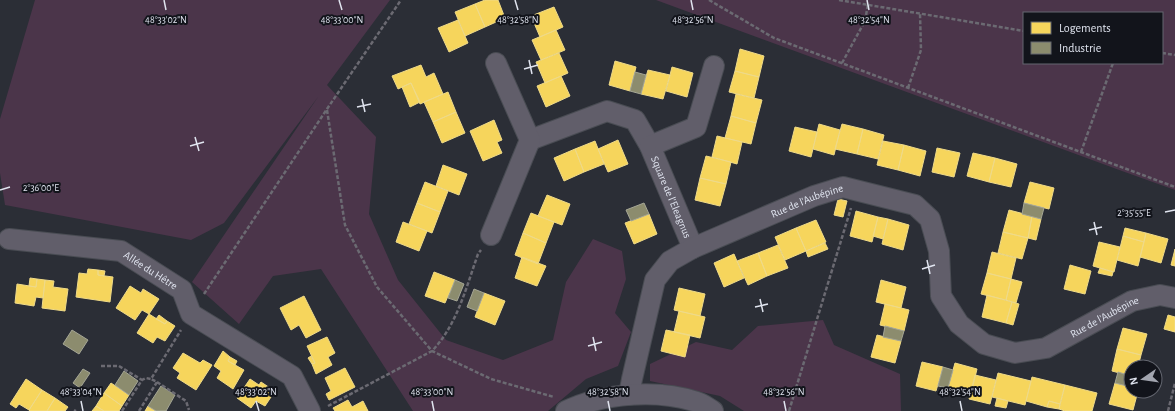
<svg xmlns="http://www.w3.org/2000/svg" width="1175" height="411" viewBox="0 0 1175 411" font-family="'Alegreya Sans',sans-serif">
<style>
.green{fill:#4b354a;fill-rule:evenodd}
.homes{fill:#f6d55c;stroke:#efda88}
.industry{fill:#8c8c6e;stroke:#a5a695}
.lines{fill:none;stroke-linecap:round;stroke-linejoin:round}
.street-casing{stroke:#494c53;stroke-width:22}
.path{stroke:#6b6a72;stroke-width:2.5;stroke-dasharray:4 2;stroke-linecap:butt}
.street{stroke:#615e6a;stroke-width:20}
.ticks{fill:none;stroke:#e0e4ef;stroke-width:1.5}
.labels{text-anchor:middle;stroke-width:4;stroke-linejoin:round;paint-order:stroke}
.street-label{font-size:11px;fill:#e0e4ef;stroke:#12141b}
.ticks-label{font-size:10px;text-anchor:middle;fill:#e0e4ef;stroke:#12141b;stroke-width:4;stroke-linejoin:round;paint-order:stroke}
</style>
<rect width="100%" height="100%" fill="#2b2e36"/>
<path class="green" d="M35,0H390L327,85L376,137L369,214L398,280L446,340L503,360L553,340L566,282L593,239L622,251L626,279L615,313L631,332L618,366L586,379L548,411H413L321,269L273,276L239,324L192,282L318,97L224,223L191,240L5,205L0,173V119Z
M656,0H1175V190L1122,171ZM1024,13H1162V63H1024Z
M823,320L834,345L900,374L901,411H744L720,396L650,381V364L696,342L732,350L758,326Z"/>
<path class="homes" d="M485,0H498L505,18L485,27L475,4Z
M475,4L485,27L465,36L455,12Z
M554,7L563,27L540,37L531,16Z
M458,20L468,43L449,52L438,28Z
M556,30L565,50L541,60L532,40Z
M740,49L764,56L759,77L735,71Z
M559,53L568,73L545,83L536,62Z
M615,61L636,67L630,91L609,85Z
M421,65L426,77L434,73L443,94L420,104L411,83L398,89L392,76Z
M672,67L693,73L687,97L666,91Z
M648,70L670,75L663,99L641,94Z
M735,71L759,77L754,98L729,92Z
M561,76L570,96L546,107L537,86Z
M411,83L420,102L410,107L402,87Z
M448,92L456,112L433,122L424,102Z
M736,94L762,100L756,123L731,116Z
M456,112L465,133L442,143L433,122Z
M731,116L756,123L751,144L725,138Z
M494,120L502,140L497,142L502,153L483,161L470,131Z
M819,124L840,130L834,155L813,149Z
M842,124L863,129L857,154L835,149Z
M795,127L817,132L811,157L789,151Z
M863,129L884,135L878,159L857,154Z
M717,136L742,142L737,164L712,157Z
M618,140L628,164L608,172L598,149Z
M595,141L604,164L584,172L575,149Z
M883,141L904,145L898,170L877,165Z
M904,145L926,151L920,176L898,170Z
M937,148L960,153L954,177L932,172Z
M575,149L584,172L564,181L554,158Z
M973,153L995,158L989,182L967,176Z
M706,156L731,162L726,184L700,178Z
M995,158L1017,164L1011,187L989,182Z
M443,165L467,174L459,195L436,186Z
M700,178L726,184L720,206L695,200Z
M425,182L448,191L440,212L417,203Z
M1030,182L1054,188L1049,209L1024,203Z
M547,195L570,204L562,225L538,216Z
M838,199L847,201L843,217L834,215Z
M417,203L440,212L432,233L409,224Z
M1009,210L1032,216L1028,238L1003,232Z
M856,211L878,217L872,242L850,236Z
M531,213L554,222L546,243L523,233Z
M649,214L657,234L634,244L625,223Z
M1032,216L1041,219L1036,240L1028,238Z
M878,217L888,219L883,239L873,236Z
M888,219L909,225L903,250L882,244Z
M816,220L826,242L806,251L796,228Z
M403,222L427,231L419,251L396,242Z
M796,228L806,251L785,260L775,237Z
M1125,228L1146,233L1144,242L1123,236Z
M1003,232L1028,238L1022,259L998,253Z
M523,233L546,243L538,264L515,255Z
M1146,233L1168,239L1161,263L1140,257Z
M1123,236L1144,242L1138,266L1117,260Z
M1099,242L1120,247L1114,272L1093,266Z
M825,243L828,249L808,257L806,251Z
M778,245L788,268L767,276L758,253Z
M1175,249V266L1171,265Z
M992,252L1016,258L1011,279L987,273Z
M758,253L767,276L748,285L737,261Z
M734,254L744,278L724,287L714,263Z
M522,257L546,266L537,286L515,278Z
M1070,265L1091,271L1085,294L1064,289Z
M1100,268L1113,272L1112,276L1098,273Z
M88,269L98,270V275L113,277L110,302L76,297L79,273L87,274Z
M98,270L105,271L104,276L98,275Z
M434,272L455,280L445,303L425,296Z
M987,273L1011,279L1006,300L981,294Z
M30,278L37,279L36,287L29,286Z
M37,279L45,280L43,298L36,297L34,306L15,303L17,284L36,287Z
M1011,279L1022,282L1016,303L1006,300Z
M45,280L54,281L53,287L68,289L65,311L42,308Z
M881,280L906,287L901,308L876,302Z
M130,286L141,293L143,289L159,299L149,314L142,310L135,320L116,308Z
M679,288L705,294L700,316L674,310Z
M484,293L505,301L495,325L475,317Z
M987,295L1012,302L1006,323L982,317Z
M304,296L321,330L306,338L299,325L291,330L280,308Z
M1012,302L1019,304L1013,325L1006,323Z
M885,304L909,310L904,331L880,325Z
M679,311L705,317L700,338L674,332Z
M149,314L165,324L167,321L175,326L165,341L157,337L153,343L137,333Z
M159,315L167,321L165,324L156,319Z
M1168,315L1175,317V332L1164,329Z
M1123,328L1147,334L1141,355L1117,349Z
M666,330L690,335L685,357L661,351Z
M877,335L901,341L895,363L871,357Z
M327,337L335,353L328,357L332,365L316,374L312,364L315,363L307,346Z
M1117,349L1141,355L1138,367H1131V376L1112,371Z
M223,351L230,357L228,361L244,370L233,389L217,378L221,371L214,366Z
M183,353L200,363L203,360L212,365L196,390L177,378L180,373L173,368Z
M311,356L315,363L312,364L308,358Z
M230,357L237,361L235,365L228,361Z
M922,362L943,367L936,391L916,386Z
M955,363L977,369L971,394L948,388Z
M345,368L355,387L329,400L326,394L331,391L325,378Z
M998,373L1031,381L1025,405L992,397Z
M975,375L996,380L990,404L969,399Z
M1032,377L1065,385L1060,404L1049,401L1047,407L1026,401Z
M26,379L42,390L29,410L19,404L16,408L10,404Z
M250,379L265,389L267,386L275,391L265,406L256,401L251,408L237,398Z
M261,382L267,386L265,389L259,385Z
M111,383L129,395L122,406L104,393Z
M1115,383L1131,387V391H1138L1133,410L1109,404Z
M1065,385L1097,393L1092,411H1065L1059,409Z
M42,390L55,398L47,411H30L29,410Z
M104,393L122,406L119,411H104L96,406Z
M55,398L68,407L65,411H47Z
M997,398L1008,401L1006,408L995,406Z
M348,400L352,407L363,401L368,411H335L333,408Z
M1049,401L1060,404L1059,409L1047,407Z
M96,406L104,411H92Z
M148,406L156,411H145Z"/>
<path class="industry" d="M635,72L646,75L641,94L630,91Z
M644,203L649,214L631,221L626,210Z
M1024,203L1044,208L1041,219L1022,214Z
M455,280L464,284L457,301L448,298Z
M474,289L484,293L477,311L467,307Z
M885,326L904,331L901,341L883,337Z
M72,330L88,340L79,354L63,344Z
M943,367L953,370L948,388L938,386Z
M83,369L90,373L80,388L73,383Z
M124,371L138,381L129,395L115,385Z
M1118,372L1131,376V387L1115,383Z
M161,386L175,395L166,411H156L148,406Z"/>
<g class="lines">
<g class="street-casing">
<g id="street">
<path id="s1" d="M530,140L607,111L635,120L650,146L693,248"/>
<path d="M650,146L696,127L714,66"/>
<path d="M491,235L530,140L496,63"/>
<path id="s2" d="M9,239L121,251L182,290L191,314L292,376L310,411"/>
<path id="s3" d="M629,395L632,379L655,280L670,261L693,248L814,196L843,187L915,205L930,219L939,251L941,296L959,324L984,344L1015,353L1046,348L1132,301L1160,295L1175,298"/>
<path d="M566,411C603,393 657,389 697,402C702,403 708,408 713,411"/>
</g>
</g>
<path class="path" d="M709,0L774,38L1175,187
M839,0L1024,31
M1162,53L1175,55
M842,63L865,21L868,4
M908,88L921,50L920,13
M327,110L345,225L377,287L432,351L491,379L554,397
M1081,152L1113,63
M204,294L327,109L401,0
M101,366H119L142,380
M157,382L186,401L189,410
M328,406L432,351C457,325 466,288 478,254L481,250
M74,410L76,411
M122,411L142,380L146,378L151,379L181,330
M139,411L157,382L151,379
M789,411L851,208
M1168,411L1175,383"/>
<use href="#street" class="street"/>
</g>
<path class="ticks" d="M164,0L166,10M339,0L342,10M515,0L518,10M691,0L693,10M867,0L869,10M529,60L532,74M524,69L538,65M362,99L365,112M357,107L371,104M195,137L199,151M190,146L204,142M0,190L10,187M1165,212L1175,210M1094,222L1097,235M1089,230L1102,227M927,260L930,274M922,269L935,265M760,299L763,312M755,307L768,304M593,337L596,351M588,346L602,342M81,401L83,411M256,401L259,411M432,401L434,411M608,401L610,411M784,401L786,411M960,401L962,411"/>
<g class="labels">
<g class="street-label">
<text dy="4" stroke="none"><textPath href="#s1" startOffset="197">Square de l'Eleagnus</textPath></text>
<text dy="4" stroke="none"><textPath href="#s3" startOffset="292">Rue de l'Aubépine</textPath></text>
<text dy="4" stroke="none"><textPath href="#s2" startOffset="148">Allée du Hêtre</textPath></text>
<text dy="4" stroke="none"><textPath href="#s3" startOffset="699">Rue de l'Aubépine</textPath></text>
</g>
</g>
<g class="ticks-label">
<text x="166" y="23">48°33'02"N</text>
<text x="342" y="23">48°33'00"N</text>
<text x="518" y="23">48°32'58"N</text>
<text x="693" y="23">48°32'56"N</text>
<text x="869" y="23">48°32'54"N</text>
<text x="41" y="191">2°36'00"E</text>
<text x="1134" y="216">2°35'55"E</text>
<text x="81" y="395">48°33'04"N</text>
<text x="256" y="395">48°33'02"N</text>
<text x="432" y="395">48°33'00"N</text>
<text x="608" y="395">48°32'58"N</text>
<text x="784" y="395">48°32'56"N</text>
<text x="960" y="395">48°32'54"N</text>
</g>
<rect x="1023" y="12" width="140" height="52" fill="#12141b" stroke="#646770"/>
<rect x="1031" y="22" width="20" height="12" fill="#f6d55c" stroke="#646770"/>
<text x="1059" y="32" font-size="12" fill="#e0e4ef">Logements</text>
<rect x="1031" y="42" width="20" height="12" fill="#8c8c6e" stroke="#646770"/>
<text x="1059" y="52" font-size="12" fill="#e0e4ef">Industrie</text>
<g transform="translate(1143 379) rotate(257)"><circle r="19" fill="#12141b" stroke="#646770"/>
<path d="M0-3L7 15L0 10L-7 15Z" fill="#a1a4ae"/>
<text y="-6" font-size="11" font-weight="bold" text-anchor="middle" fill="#e0e4ef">N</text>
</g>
</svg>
